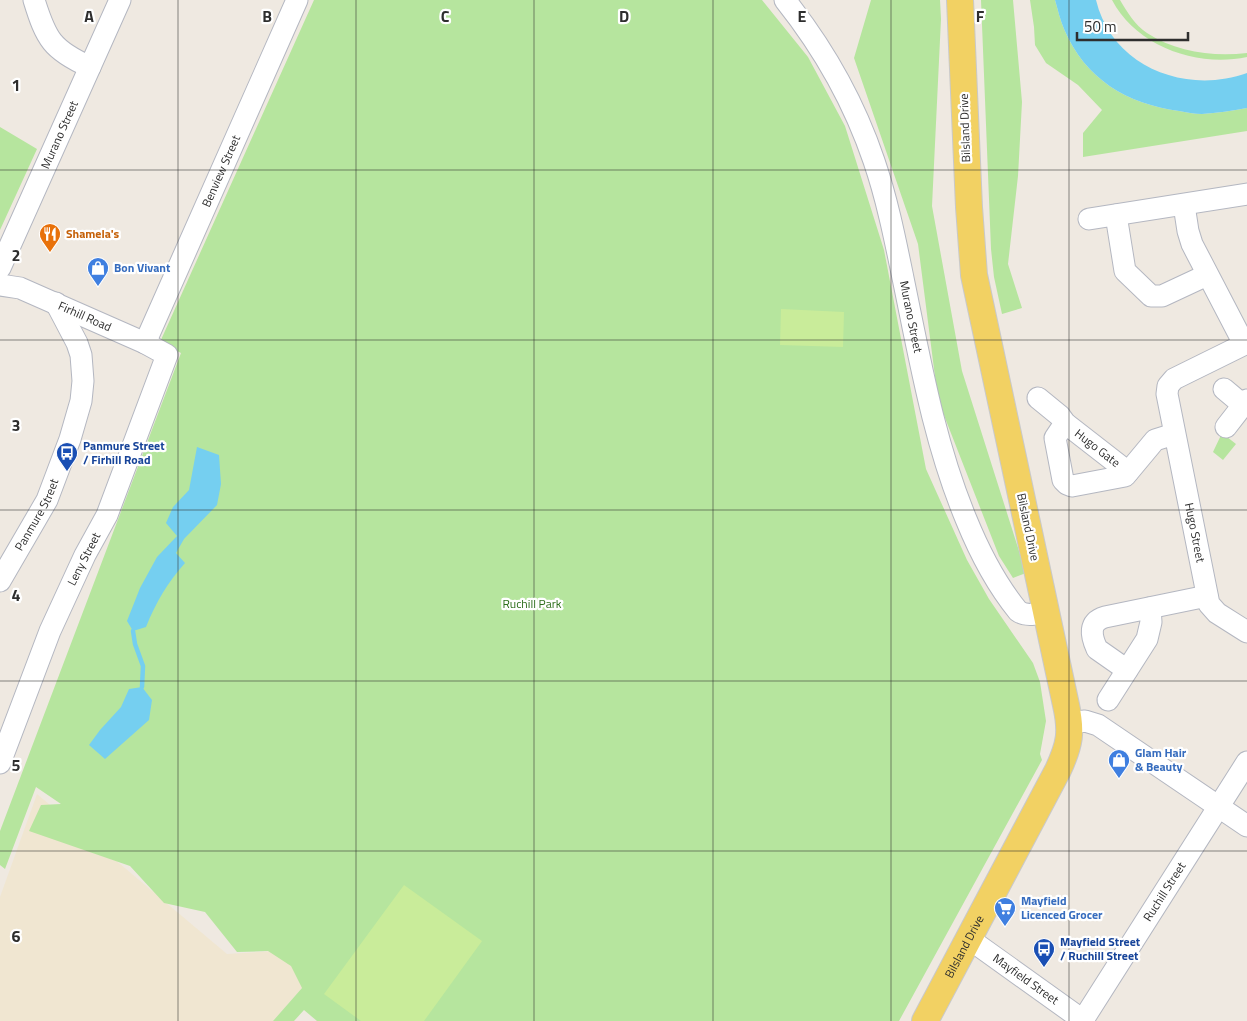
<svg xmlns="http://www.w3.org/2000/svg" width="1247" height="1021" viewBox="0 0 1247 1021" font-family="'Titillium Web',sans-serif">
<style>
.education{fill:#f0e6d1}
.green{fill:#b6e59e}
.pitch{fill:#c9ec9a}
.water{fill:#75cff0}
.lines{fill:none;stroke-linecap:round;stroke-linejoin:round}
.stream{stroke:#75cff0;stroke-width:4.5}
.minor-casing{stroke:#b4b7c1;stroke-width:23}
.major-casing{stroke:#c9c9c9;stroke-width:28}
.minor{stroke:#fff;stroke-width:21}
.major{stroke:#f2d163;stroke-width:26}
.grid{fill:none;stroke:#2e2e2e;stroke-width:1;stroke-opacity:0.55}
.labels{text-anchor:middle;stroke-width:4.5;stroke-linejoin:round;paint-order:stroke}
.street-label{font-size:12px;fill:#2e2e2e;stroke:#fff}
.food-label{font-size:12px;font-weight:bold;fill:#c56008;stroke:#fff;text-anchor:start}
.shop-label{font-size:12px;font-weight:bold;fill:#366cbe;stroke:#fff;text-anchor:start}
.transit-label{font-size:12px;font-weight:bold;fill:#164399;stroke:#fff;text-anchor:start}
.park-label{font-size:12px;fill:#2c6e1b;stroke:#fff}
.grid-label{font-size:16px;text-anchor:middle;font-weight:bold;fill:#2e2e2e;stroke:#fff;stroke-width:4.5;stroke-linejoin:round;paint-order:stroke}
</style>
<rect width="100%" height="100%" fill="#efe9e1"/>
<path class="education" d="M37,794L227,954L309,949L302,988L273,1021H0V897Z"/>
<path class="green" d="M314,0H762L808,57L845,126L884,250L926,469L967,560L989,599L1033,663L1040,682L1046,721L1040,754L1042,760L899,1021H317L304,1010L294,1021H273L302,988L291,966L268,951L237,952L205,912L164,903L130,866L29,831L41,805L61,804L36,787L5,869L0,865V831L181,353L160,342Z
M871,0H940L941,19L932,206L962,371L1026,573L1013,578L999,556L938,400L918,244L854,58Z
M981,0H1013L1022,102L1018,176L1008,264L1022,308L1002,314L994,277L991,249Z
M1030,0H1055C1058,10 1060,20 1064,29C1085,79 1127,104 1179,111C1186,112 1194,114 1202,114C1217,113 1232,111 1247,108V131L1083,157V133L1102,110L1078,85L1046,63L1035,45L1034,27Z
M1112,0H1120C1127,12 1135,25 1147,33C1176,52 1213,57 1247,53V57C1197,68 1136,46 1112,0Z
M0,127L37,149L0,230Z
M1222,433L1236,444L1223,460L1213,452Z"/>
<path class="pitch" d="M781,309L844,312L843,347L780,345Z
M404,885L482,941L424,1021H361L324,994Z"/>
<path class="water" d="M1055,0H1096C1112,67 1186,95 1247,73V108C1232,111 1217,113 1202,114C1194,114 1186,112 1179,111C1127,104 1085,79 1064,29C1060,20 1058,10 1055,0Z
M197,447L219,455L221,484L217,505L184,539L176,553L185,563C168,582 156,602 146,627L133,631L127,621L140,588L157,557L177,536L166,523L173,507L189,490Z
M142,687L152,700L149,720L105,759L89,745L100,730L121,707L129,689Z"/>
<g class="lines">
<path class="stream" d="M133,631L135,644L143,666L142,687"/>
<g class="minor-casing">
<g id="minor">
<path d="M34,0C46,39 52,50 90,67"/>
<path id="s1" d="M785,0C824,49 854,102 874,161C887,199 895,239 903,278C920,360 934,442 966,519C979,551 996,584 1018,611C1026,617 1036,614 1046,612"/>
<path d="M1184,205L1188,231L1192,244L1244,344"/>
<path d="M1116,215L1125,271L1151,296H1162L1207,275"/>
<path d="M1089,219L1247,194"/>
<path id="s2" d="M0,268L120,0"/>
<path id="s3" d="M0,285L20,288L145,343L167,355L107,515L85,555L50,631L0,763"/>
<path id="s4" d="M145,343L297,0"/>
<path id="s5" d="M1247,343L1174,379L1168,386L1167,394L1209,604L1217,613L1247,632"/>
<path d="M1224,389L1243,405"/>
<path id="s6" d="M1038,398L1060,416L1065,423L1128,472"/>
<path d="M1065,423L1055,438L1063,480L1067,484L1072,486L1125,476L1155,440L1174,434"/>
<path d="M1226,427L1247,400"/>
<path id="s7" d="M0,581L47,500L70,439L81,401L83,381L81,355L77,343L56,303"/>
<path d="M1127,670L1097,649C1091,636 1088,622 1105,617L1207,596"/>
<path d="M1108,700L1147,639L1151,622L1150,608"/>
<path d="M1070,723L1085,721L1098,725L1247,826"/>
<path id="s8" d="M968,938L1084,1021"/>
<path id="s9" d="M1083,1020L1247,762"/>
</g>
</g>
<g class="major-casing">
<g id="major">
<path id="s10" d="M925,1021L1058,770C1070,744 1072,732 1066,705L974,275L969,207L960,0"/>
</g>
</g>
<use href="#minor" class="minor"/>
<use href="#major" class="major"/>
</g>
<path class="grid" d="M178,0V1021M356,0V1021M534,0V1021M713,0V1021M891,0V1021M1069,0V1021M0,170H1247M0,340H1247M0,510H1247M0,681H1247M0,851H1247"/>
<defs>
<g id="restaurant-pin" transform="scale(1.125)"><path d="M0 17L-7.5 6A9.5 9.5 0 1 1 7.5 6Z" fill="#e8710a" stroke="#fff"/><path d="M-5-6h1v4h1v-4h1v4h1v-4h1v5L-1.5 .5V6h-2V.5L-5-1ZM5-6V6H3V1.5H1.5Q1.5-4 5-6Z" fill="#fff"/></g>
<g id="shop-pin" transform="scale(1.125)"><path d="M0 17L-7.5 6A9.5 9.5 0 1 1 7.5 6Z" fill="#3f7fe0" stroke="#fff"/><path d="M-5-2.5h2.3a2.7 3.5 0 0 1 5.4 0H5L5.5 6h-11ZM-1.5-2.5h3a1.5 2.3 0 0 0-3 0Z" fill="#fff"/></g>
<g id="bus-pin" transform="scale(1.125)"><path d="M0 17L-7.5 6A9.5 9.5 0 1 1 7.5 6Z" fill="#1a4fb4" stroke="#fff"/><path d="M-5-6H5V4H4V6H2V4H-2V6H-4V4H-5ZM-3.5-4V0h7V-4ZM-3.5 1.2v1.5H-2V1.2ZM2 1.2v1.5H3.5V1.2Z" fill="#fff"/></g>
<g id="supermarket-pin" transform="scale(1.125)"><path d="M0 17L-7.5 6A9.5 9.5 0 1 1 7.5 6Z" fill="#3f7fe0" stroke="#fff"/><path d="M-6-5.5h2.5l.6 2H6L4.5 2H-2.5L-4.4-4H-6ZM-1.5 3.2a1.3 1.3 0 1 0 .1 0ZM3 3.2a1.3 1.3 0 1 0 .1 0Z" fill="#fff"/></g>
</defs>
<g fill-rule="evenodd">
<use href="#restaurant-pin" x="50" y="234"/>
<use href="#shop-pin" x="98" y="268"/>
<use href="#bus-pin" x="67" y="453"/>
<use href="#shop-pin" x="1119" y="760"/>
<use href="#supermarket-pin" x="1005" y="908"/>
<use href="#bus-pin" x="1044" y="949"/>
</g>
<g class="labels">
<g class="street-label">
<text transform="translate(965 128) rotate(-92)" y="4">Bilsland Drive</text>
<text dy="4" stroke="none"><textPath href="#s2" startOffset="146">Murano Street</textPath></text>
<text dy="4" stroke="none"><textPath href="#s4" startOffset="188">Benview Street</textPath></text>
<text dy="4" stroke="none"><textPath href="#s3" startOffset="91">Firhill Road</textPath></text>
<text dy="4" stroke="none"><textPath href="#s1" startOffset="345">Murano Street</textPath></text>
<text dy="4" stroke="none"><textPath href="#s6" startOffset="78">Hugo Gate</textPath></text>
<text dy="4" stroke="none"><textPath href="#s7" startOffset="76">Panmure Street</textPath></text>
<text transform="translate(1028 527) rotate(78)" y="4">Bilsland Drive</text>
<text dy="4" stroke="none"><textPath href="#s5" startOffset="240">Hugo Street</textPath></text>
<text transform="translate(84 559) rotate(-63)" y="4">Leny Street</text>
<text dy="4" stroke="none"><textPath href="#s9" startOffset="152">Ruchill Street</textPath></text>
<text dy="4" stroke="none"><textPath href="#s10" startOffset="84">Bilsland Drive</textPath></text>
<text dy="4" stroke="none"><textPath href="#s8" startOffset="71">Mayfield Street</textPath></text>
</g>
<g class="food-label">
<text x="66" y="238">Shamela's</text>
</g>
<g class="shop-label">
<text x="114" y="272">Bon Vivant</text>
<text x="1135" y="757">Glam Hair<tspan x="1135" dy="14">&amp; Beauty</tspan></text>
<text x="1021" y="905">Mayfield<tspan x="1021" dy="14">Licenced Grocer</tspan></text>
</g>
<g class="transit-label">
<text x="83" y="450">Panmure Street<tspan x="83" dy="14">/ Firhill Road</tspan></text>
<text x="1060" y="946">Mayfield Street<tspan x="1060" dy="14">/ Ruchill Street</tspan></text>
</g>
<g class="park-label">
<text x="532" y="608">Ruchill Park</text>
</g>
</g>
<g class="grid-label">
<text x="89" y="22">A</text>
<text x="267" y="22">B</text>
<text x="445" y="22">C</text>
<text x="624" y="22">D</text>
<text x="802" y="22">E</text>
<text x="980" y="22">F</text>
<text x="16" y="91">1</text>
<text x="16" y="261">2</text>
<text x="16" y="431">3</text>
<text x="16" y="601">4</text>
<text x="16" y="771">5</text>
<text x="16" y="942">6</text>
</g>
<path d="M1077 32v8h111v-8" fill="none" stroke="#2e2e2e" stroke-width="2.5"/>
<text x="1084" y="32" font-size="15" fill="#2e2e2e" stroke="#ffffff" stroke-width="4" paint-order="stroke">50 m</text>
</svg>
